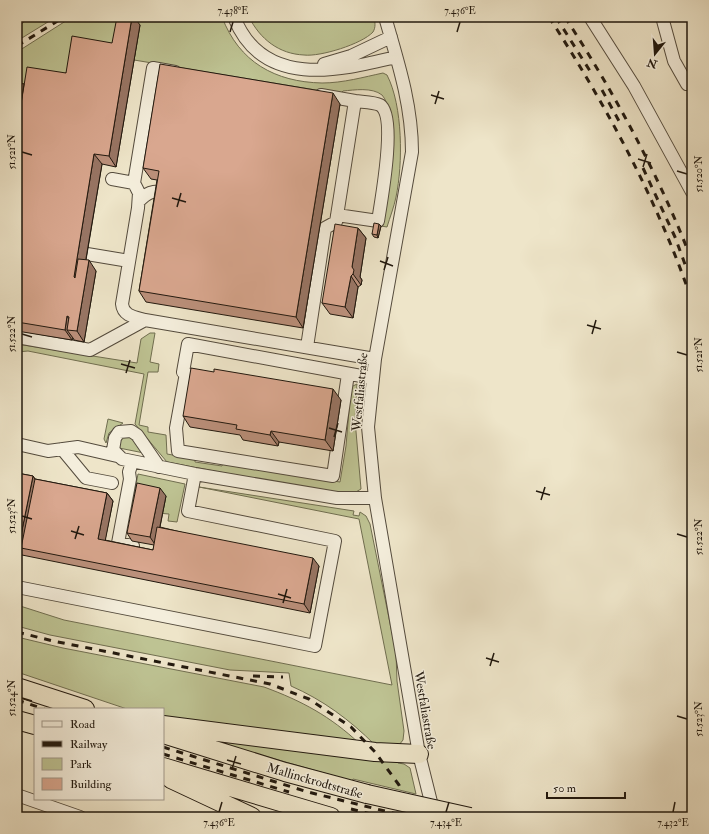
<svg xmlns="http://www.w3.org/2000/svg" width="709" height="834" viewBox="0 0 709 834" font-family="'IM FELL Double Pica',serif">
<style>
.green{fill:#bec393;stroke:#706e50}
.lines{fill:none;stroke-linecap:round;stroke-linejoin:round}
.minor-casing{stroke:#544b3d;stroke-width:14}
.highway-casing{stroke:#21180e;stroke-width:20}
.minor{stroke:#f4eedc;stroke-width:12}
.highway{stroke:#eee5c9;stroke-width:18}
.rail{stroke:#21180e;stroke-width:3;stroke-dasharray:7 7;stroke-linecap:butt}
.highway-bridge-casing{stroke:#21180e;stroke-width:20;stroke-linecap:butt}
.highway-bridge{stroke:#eee5c9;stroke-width:18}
.wall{fill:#bb907b;stroke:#21180e}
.shaded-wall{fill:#987564;stroke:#21180e}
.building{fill:#d9a78f;stroke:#21180e}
.ticks{fill:none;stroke:#21180e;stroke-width:1.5}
.labels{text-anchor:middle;stroke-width:3;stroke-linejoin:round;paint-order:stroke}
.street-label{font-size:13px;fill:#21180e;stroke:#f4eedc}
.neatline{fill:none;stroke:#21180e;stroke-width:1.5}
.ticks-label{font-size:10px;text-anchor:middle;fill:#21180e}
</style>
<rect width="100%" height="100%" fill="#eee5c9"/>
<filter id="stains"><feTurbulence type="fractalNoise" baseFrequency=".005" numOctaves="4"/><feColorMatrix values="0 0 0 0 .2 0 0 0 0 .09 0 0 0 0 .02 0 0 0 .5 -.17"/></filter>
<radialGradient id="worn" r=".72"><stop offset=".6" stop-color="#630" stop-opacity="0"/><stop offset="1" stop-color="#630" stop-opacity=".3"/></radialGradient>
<path class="green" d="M27,17H35V21L42,17H56L17,41V26L23,23Z
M72,17H222C239,62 275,82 322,83C343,83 364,77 383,73L387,75C403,106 403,164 396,197C394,207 390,217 387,227L381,226C383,202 398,110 382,95C372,87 354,90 343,91L340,94L134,60L139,25L120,53L73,84L17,90V52Z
M249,17H374C375,22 376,27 373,32C362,44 320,57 304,55C279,54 260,39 249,17Z
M150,333H155L150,362L159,364L158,372H148L139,425L148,427V432L166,435L167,454L195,459V462L222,466L223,463L340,482L346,446L351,387L357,384L355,420L361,489L354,493H341L246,477L167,462L135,424L144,374L28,351L17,352V344L137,363L141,339Z
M108,419L123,423L109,433L106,443L104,439Z
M128,436L133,438L144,453L119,448L120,440L123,437Z
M138,474L185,484L177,522L168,521L169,514L131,511Z
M199,487L354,511L353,515L359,516L360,512L366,516L370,524L396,653L397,681L404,731L403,740L399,745H375C350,720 323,700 291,686L289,673L230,670L50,635L17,626V605L64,620L392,685L359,519Z
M17,637L63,648L264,687C302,701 330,716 360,744L163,718V709H127L17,672Z
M191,735L398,759V763L404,764L410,768L416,794L353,779L352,781Z"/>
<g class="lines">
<g class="minor-casing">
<path id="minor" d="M234,17C262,89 338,71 396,57
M385,17C398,62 412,105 412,152L375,359L368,427L375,498L419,754L434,814
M590,17L634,86L692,192
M662,17L674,61L687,84L692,83
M17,18L18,17
M324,64L351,56L391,37
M112,179L134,183
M139,201C147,193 152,190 165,192
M337,215L378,221C381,202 397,116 380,105C374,102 362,102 355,101
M87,254L129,261
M145,320C135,317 123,316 122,304L138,208L139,193L134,183L153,68L175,72
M17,337L90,350L145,320L375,359
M307,347L325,228L336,222L355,101L321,95
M348,374L333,476L178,451L176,428L186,373L183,372L188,344L372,378
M17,444L48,451L78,447L117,456
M62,449L86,478L112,483
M132,462L129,472L130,479L118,543L133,546
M159,467L137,435L131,431L119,432L115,438L113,450L122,459L195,474L337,498H375
M17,587L315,646L335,541L188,511L195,474
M17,795L80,817"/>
</g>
<g class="highway-casing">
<path id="highway" d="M17,687L85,709
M17,720L35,725
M163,725L375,752L419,754
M163,734L285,772L367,794
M163,767L331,817
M171,779L252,817"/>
</g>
<use href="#minor" class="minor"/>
<use href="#highway" class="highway"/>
<path class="rail" d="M549,17C607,107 657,199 692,301
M556,17L590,71
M565,17C615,94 659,175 692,261
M17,46L64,17
M602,90L619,121
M643,168L675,237L686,267
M17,632L53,641L270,684L309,699L351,727L375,752L399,785L412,817
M253,676L283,677
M17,700L44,709
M163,747L308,792L409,817
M163,754L289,792
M351,809L383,817"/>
<g class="highway-bridge-casing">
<path id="highway-bridge" d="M367,794L470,817"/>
</g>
<use href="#highway-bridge" class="highway-bridge"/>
</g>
<path class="wall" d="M140,25L116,167L102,164L86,260L96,271L84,342L74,340L73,338L72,340L17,331V83L24,84L66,73Z
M340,104L303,328L146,302L139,291L157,180L151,179L143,168Z
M379,224L381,226L378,238L374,237L372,234Z
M358,228L366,238L360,277L362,280L361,285L358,287L353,318L330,314L322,303Z
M341,400L333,451L279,442L278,446L243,440L240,435L190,427L183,416Z
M17,473L33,476L35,479L107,493L113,501L105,540L153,550L154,545L132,541L127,533L166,496L160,527L319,566L310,613L17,554Z"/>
<path class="shaded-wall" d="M132,17H134L140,25L116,167L109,156Z
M333,93L340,104L303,328L296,317Z
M94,154L102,164L81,288L74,277Z
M379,224L381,226L378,238L377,235Z
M358,228L366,238L360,277L362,280L361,285L353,274L352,267Z
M89,260L96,271L84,342L77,331Z
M351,276L358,287L353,318L345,307Z
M67,316L74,327L67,330L73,338L72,340L65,330Z
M333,389L341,400L333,451L325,440Z
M271,431L279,442L278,446L270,435Z
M33,476L40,487L21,548L19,545Z
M160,488L166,496L156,546L150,537Z
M107,493L113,501L104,547L98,539Z
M313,558L319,566L310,613L304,604Z"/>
<path class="building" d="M117,17H132L109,156L94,154L74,277L75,278L78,259L89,260L77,331L67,330L69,317L67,316L65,330L17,322V129L27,67L66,73L72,36L112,43Z
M160,64L333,93L296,317L139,291L159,171L143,168Z
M17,83L24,84L17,129Z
M374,223L379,224L377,235L372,234Z
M335,224L358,228L352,267L354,270L353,274L351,276L345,307L322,303Z
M191,368L214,372V369L333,389L325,440L271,431L270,435L236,429L237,425L183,416Z
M17,473L33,476L19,545H17Z
M35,479L107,493L98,539L153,550L157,527L313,558L304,604L21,548Z
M137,483L160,488L150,537L127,533Z"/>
<path class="ticks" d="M230,32L233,22M457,32L460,22M431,95L444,99M435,104L439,91M22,152L32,155M638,159L651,163M643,167L647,154M677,171L687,174M172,198L186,202M177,207L181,193M380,261L393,266M384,270L388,257M587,325L601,329M22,334L32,337M592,334L596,320M677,352L687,355M121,364L135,368M126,373L130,360M329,428L342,432M334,437L338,423M536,491L550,495M541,500L545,487M22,516L32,519M71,531L84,535M677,534L687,537M75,539L79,526M278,594L291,598M283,603L287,589M486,658L499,662M490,666L494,653M22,698L32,701M677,716L687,719M227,760L241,764M232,769L236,756M219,812L222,802M446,812L449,802M673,812L675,802"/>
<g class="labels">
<g class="street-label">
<text transform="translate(359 392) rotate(-85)" y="5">Westfaliastraße</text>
<text transform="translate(426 710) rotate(80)" y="5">Westfaliastraße</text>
<text transform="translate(315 780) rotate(16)" y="5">Mallinckrodtstraße</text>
</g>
</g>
<rect width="709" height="834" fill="none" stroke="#eee5c9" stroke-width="44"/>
<rect x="34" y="708" width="130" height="92" fill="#f4eedc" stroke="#a0988a"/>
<rect x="42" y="721" width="20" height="6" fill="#f4eedc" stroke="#a0988a"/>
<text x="70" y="728" font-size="12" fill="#21180e">Road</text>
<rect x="42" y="741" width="20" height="6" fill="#21180e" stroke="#a0988a"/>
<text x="70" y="748" font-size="12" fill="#21180e">Railway</text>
<rect x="42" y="758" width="20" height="12" fill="#bec393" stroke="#a0988a"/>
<text x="70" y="768" font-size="12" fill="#21180e">Park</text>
<rect x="42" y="778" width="20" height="12" fill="#d9a78f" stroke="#a0988a"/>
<text x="70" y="788" font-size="12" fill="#21180e">Building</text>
<g transform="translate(655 54) rotate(197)" stroke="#f4eedc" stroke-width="3" paint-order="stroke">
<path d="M0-3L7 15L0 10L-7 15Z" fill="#21180e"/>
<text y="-6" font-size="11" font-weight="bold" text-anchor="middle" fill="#21180e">N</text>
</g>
<path d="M547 792v6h78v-6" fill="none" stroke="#21180e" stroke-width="2"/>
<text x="553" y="792" font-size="12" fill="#21180e" stroke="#f4eedc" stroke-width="3" paint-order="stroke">50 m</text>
<rect x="22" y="22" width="665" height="790" class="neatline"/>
<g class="ticks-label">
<text x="233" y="14">7.438°E</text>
<text x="460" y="14">7.436°E</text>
<text transform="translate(11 152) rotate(-90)" y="4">51.521°N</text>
<text transform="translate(698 174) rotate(-90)" y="4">51.520°N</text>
<text transform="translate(11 334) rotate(-90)" y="4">51.522°N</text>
<text transform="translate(698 355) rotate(-90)" y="4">51.521°N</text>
<text transform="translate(11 516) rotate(-90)" y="4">51.523°N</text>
<text transform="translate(698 537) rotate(-90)" y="4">51.522°N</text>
<text transform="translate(11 698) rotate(-90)" y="4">51.524°N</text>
<text transform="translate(698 719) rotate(-90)" y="4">51.523°N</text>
<text x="219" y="826">7.436°E</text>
<text x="446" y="826">7.434°E</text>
<text x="673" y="826">7.432°E</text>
</g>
<rect width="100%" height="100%" filter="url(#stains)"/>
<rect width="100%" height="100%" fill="url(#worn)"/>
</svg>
